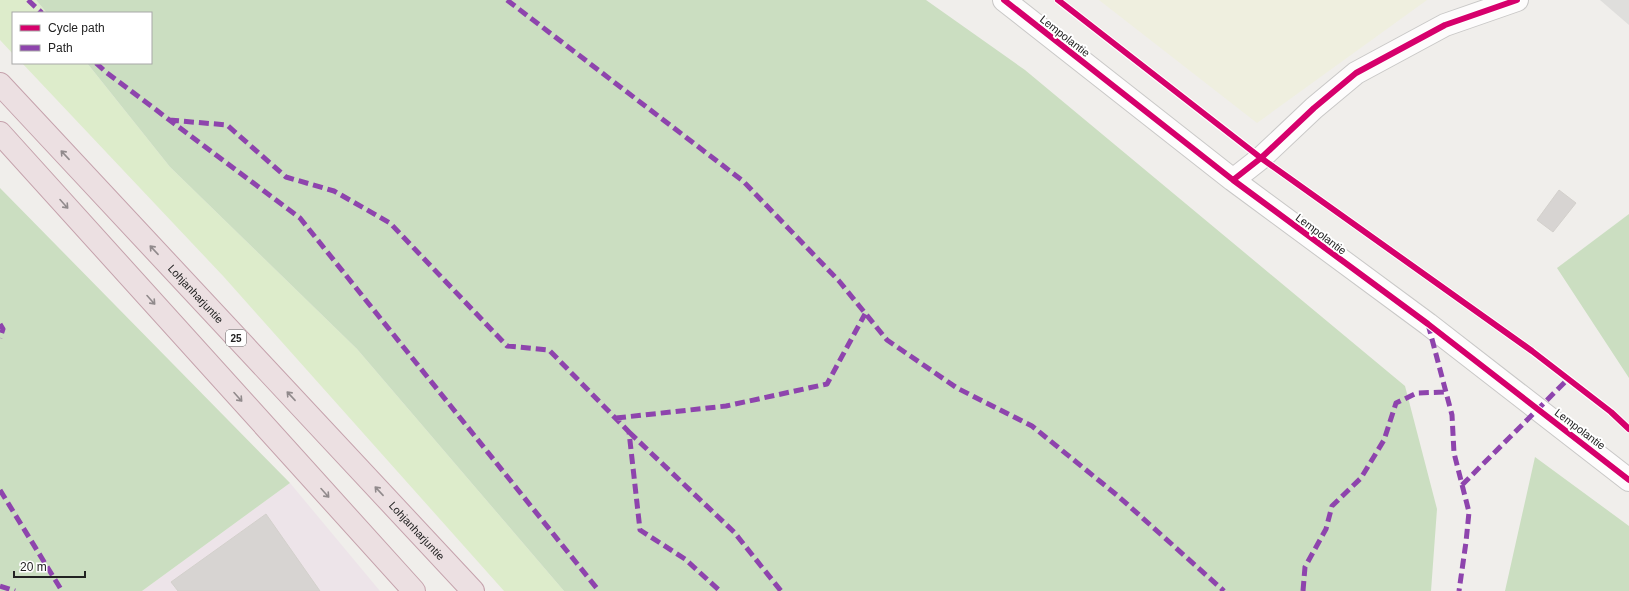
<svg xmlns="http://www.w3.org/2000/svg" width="1629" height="591" viewBox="0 0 1629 591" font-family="Helvetica,sans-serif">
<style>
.residential{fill:#dfdedc}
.industrial{fill:#ede4e9}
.farmland{fill:#efefdf}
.grass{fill:#ddeccb}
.forest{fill:#cbdec1}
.building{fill:#d7d4d2;stroke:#d3d0cc}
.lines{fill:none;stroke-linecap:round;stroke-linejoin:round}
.minor-casing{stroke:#c9c8c7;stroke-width:24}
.highway-casing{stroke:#c5a2ac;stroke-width:24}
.minor{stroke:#fdfcfc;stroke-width:22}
.highway{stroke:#ece0e2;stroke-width:22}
.quiet{stroke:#8e44ad;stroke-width:5;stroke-dasharray:10 5;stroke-linecap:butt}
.cycleway-casing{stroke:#fff;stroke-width:8}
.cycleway{stroke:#d6006c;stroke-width:6}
.oneway{stroke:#918a8c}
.labels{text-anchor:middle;stroke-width:4;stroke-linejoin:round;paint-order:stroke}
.shield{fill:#fff;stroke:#646464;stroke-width:1}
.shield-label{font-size:10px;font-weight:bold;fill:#222}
.street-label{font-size:11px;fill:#222;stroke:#fff}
</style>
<rect width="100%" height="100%" fill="#f0eeeb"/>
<path class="residential" d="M1600,0H1629V25Z"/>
<path class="industrial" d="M290,483L380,591H142Z"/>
<path class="farmland" d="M1099,0H1427L1257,123Z"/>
<path class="grass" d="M0,0H36L47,13H13V54L0,40Z
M22,63H87L170,167L357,349L564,591H504L224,277Z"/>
<path class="forest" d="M36,0H926L1025,70L1405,386L1437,509L1431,591H564L357,349L170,167L87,63H151V13H47Z
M0,188L290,483L142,591H0Z
M1629,214V378L1557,268Z
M1535,457L1629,526V591H1505Z"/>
<path class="building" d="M1559,190L1576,203L1553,232L1537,220Z
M266,514L320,591H178L171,582Z"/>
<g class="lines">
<g class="minor-casing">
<path id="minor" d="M1004,0L1233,180L1428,324L1629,480
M1233,180L1261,158L1314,108L1356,73L1445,25L1517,0"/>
</g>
<g class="highway-casing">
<g id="highway">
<path id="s1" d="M0,84L473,591"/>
<path d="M0,133L414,591"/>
</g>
</g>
<use href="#minor" class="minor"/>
<use href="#highway" class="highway"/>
<path class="quiet" d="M28,0L42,13
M507,0L743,181L839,281L887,340L957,388L1032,426L1118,496L1224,591
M96,63L107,73L300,218L599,591
M169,120L227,125L286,177L334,191L390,223L507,346L549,350L629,432L640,530L685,559L720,591
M0,324L3,329L0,338
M1428,324L1452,415L1454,453L1469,512L1466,542L1459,591
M616,418L726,406L827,384L865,314
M629,432L734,532L781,591
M1462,485L1568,379
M0,490L62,591
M0,586L15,591
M1303,591L1305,567L1326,529L1332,506L1361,478L1384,440L1396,403L1417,393L1446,392"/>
<g class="cycleway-casing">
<path id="cycleway" d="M1004,0L1233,180L1428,324L1629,480
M1058,0L1261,158L1532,351L1611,412L1629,429
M1233,180L1261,158L1314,108L1356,73L1445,25L1517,0"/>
</g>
<use href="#cycleway" class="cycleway"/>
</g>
<defs><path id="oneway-shaft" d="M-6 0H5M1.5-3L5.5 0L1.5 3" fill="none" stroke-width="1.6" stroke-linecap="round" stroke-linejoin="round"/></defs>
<g class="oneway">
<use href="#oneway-shaft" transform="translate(65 155) rotate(-133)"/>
<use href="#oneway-shaft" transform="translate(64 204) rotate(48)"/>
<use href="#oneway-shaft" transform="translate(154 250) rotate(-133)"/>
<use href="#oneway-shaft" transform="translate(151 300) rotate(48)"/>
<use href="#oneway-shaft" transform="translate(291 396) rotate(-133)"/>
<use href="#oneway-shaft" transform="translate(238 397) rotate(48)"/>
<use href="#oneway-shaft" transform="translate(379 491) rotate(-133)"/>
<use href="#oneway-shaft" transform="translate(325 493) rotate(48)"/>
</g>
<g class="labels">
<rect class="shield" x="226" y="330" width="20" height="16" rx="3"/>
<g class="shield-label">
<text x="236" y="342">25</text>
</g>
<g class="street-label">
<text transform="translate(1065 36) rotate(38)" y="4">Lempolantie</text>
<text transform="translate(1321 234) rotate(37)" y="4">Lempolantie</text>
<text dy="4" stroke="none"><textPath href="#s1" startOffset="287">Lohjanharjuntie</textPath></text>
<text transform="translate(1580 429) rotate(37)" y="4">Lempolantie</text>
<text dy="4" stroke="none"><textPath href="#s1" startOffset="611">Lohjanharjuntie</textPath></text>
</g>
</g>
<rect x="12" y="12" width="140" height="52" fill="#ffffff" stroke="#a7a7a7"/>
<rect x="20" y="25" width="20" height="6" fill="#d6006c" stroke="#a7a7a7"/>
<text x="48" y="32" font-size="12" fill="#222222">Cycle path</text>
<rect x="20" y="45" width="20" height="6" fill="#8e44ad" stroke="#a7a7a7"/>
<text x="48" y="52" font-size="12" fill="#222222">Path</text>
<path d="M14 571v6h71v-6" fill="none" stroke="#222222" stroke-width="2"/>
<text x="20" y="571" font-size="12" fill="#222222" stroke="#ffffff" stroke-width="3" paint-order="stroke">20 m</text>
</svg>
